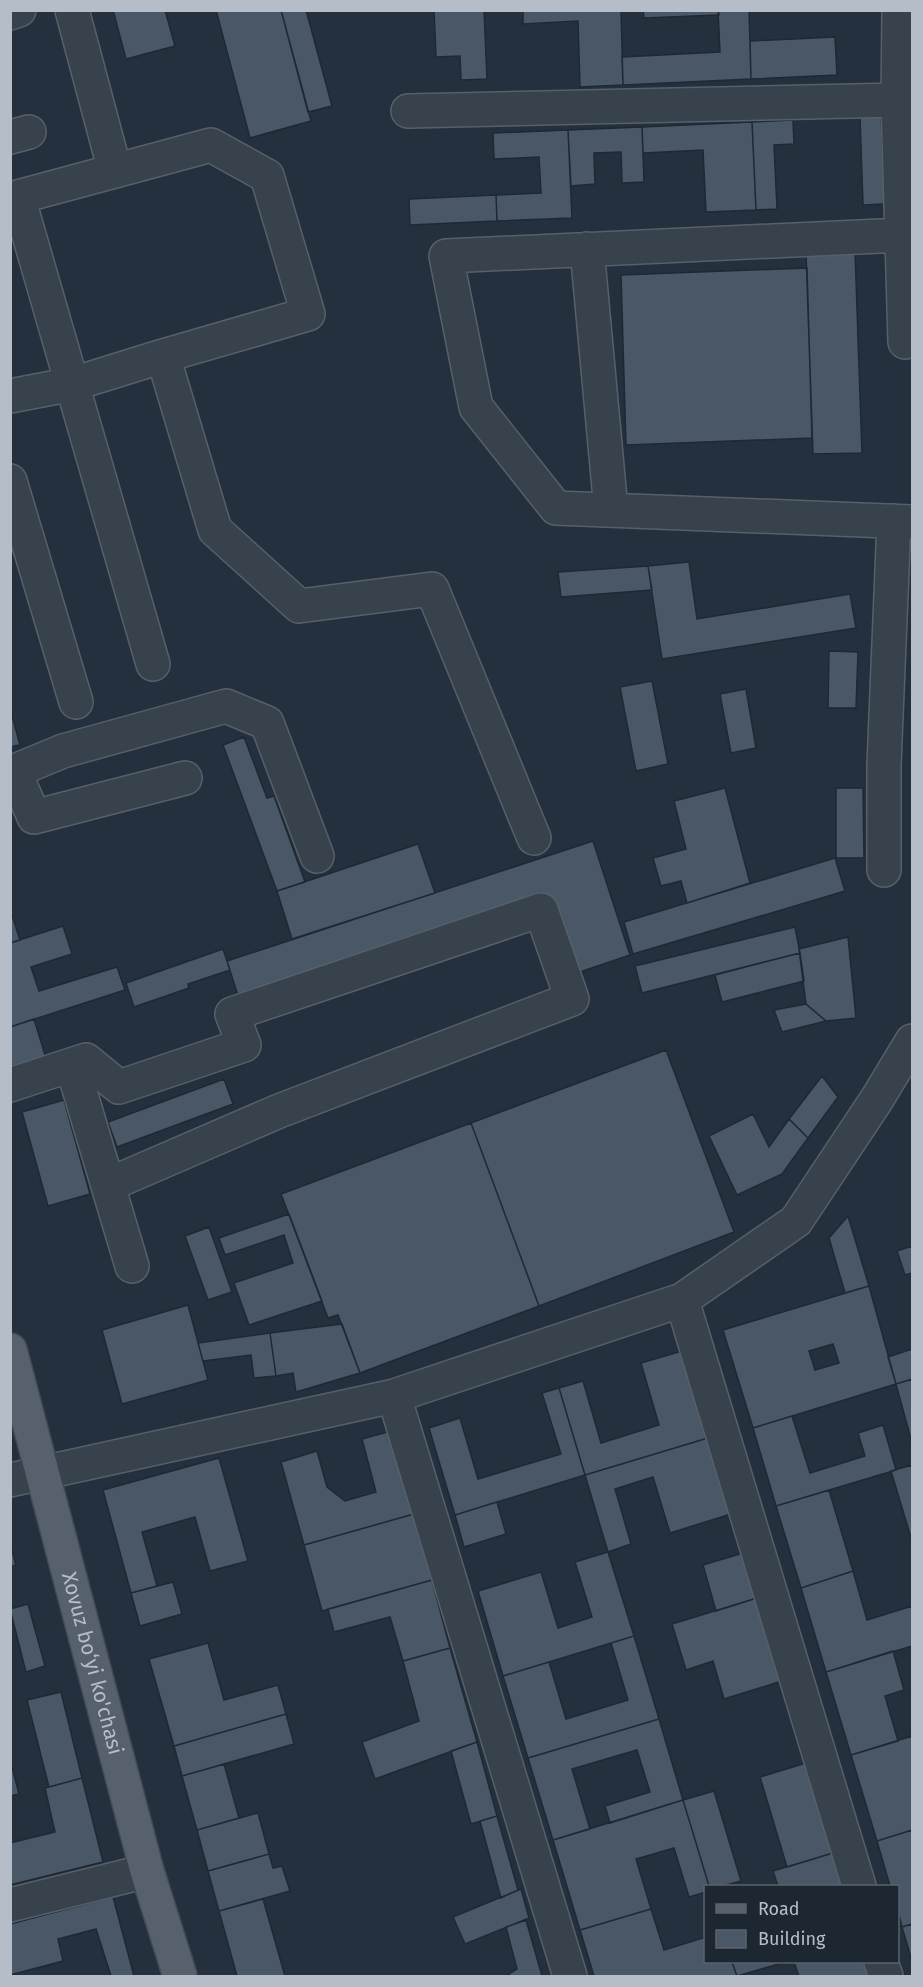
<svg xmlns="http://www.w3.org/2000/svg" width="923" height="1987" viewBox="0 0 923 1987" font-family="'Fira Sans',sans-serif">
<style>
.building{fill:#4a5766;stroke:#1f2934;stroke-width:1.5;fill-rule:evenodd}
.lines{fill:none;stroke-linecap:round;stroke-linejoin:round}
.minor-casing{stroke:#56606b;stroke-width:36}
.major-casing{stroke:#414b56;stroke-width:36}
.minor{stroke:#38424d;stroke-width:33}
.major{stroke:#56616d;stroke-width:33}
.labels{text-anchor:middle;stroke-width:4.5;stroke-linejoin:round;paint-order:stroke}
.street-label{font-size:21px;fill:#b4bdc8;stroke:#1d2732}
</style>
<rect width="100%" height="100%" fill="#24303d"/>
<path class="building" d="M113,10H165L175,46L126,59Z
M216,10H281L311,121L250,138Z
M281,10H306L332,106L308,112Z
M434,10H484L487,79L461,80L460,56L436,57Z
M523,10H621L623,85L580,87L578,21L523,24Z
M643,10H718L719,15L644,18Z
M718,10H749L751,79L623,85L622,57L720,52Z
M835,37L837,75L751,79L750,41Z
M881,116L885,204L863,205L860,117Z
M793,120L794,144L774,145L777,209L756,210L752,122Z
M752,122L756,210L706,212L703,150L643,153L642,127Z
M642,127L644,182L622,183L621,152L594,153L595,184L571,186L568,130Z
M568,130L572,218L497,221L496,195L541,193L539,157L494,159L493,133Z
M496,195L497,221L410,225L409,199Z
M855,251L862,453L813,454L806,253Z
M807,268L812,438L626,445L621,275Z
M689,562L697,619L850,594L856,628L662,659L648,566Z
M648,566L652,590L561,597L558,572Z
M829,651L858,652L856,708H828Z
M652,681L668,764L636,771L620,687Z
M746,689L756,748L731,753L720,694Z
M10,708L20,745L10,747Z
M244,737L267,798L274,796L305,882L277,891L223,745Z
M725,788L750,883L687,903L681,881L661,886L653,858L686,849L674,801Z
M836,788H863L864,858H836Z
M593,841L630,955L574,974L549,898L239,999L227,961Z
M418,844L435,893L292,939L277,891Z
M835,858L845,891L633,954L624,922Z
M10,909L20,940L10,943Z
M63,926L72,954L31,967L39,991L117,967L125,990L10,1027V943Z
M795,927L800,953L642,993L635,966Z
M848,937L856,1018L826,1021L806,1004L799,949Z
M223,949L230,970L188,984L189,988L134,1007L126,983Z
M800,953L804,981L722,1002L715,975Z
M806,1004L826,1021L782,1032L774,1010Z
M34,1019L49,1068L10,1078V1027Z
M666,1050L734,1232L539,1306L471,1123Z
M822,1076L838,1097L808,1138L789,1119Z
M224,1079L233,1104L117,1147L108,1122Z
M64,1100L90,1194L48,1206L22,1112Z
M753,1114L769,1147L789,1119L808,1138L782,1174L737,1195L709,1136Z
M471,1123L539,1306L360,1373L338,1315L328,1318L281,1194Z
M289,1214L322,1301L249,1325L234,1283L293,1263L284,1235L225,1255L219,1238Z
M848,1216L869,1286L845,1293L829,1238Z
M209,1227L232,1292L208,1300L185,1236Z
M912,1246V1273L905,1275L897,1251Z
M869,1286L896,1384L753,1428L723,1330ZM833,1344L839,1363L815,1370L809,1351Z
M188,1305L208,1380L122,1404L102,1330Z
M342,1324L360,1373L296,1392L293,1373L276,1376L270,1333Z
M270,1333L276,1376L254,1378L251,1355L203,1361L198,1343Z
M912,1349V1379L896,1384L888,1357Z
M682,1351L708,1438L585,1475L559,1388L583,1381L601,1443L659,1425L641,1363Z
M912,1379V1443L896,1384Z
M559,1388L585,1475L455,1515L429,1428L460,1418L478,1479L561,1454L542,1393Z
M792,1416L810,1473L865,1456L858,1433L883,1425L896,1470L776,1506L753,1428Z
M391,1431L414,1514L304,1545L281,1462L317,1451L327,1487L345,1501L376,1492L362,1439Z
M708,1438L731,1514L670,1533L653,1477L615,1489L631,1544L608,1552L585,1475Z
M219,1458L248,1561L210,1571L195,1517L142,1532L157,1586L131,1593L103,1490Z
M912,1465V1541L891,1471Z
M829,1490L853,1571L801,1588L776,1506Z
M497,1502L506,1534L464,1547L455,1515Z
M414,1514L432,1580L322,1611L304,1545Z
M10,1543L16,1565L10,1567Z
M608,1552L634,1636L503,1676L478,1591L541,1572L558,1628L592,1617L575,1562Z
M743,1553L757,1598L716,1611L703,1565Z
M853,1571L867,1620L912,1606V1646L826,1672L801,1588Z
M432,1580L450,1648L403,1661L390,1617L334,1632L328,1609Z
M173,1582L182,1614L140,1626L131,1593Z
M757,1598L782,1681L724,1699L713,1661L686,1670L672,1624Z
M28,1604L45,1666L26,1672L10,1609Z
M634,1636L659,1719L528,1758L503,1676L549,1662L566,1719L628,1700L611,1643Z
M208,1643L224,1700L278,1685L286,1714L174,1746L149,1659Z
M450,1648L477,1742L375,1779L362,1742L419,1721L403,1661Z
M893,1651L904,1690L885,1696L898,1741L851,1755L826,1672Z
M61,1692L82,1778L49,1787L27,1700Z
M286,1714L294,1744L182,1776L174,1746Z
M659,1719L683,1800L610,1823L605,1806L650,1792L637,1750L572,1769L590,1829L553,1840L528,1758Z
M912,1736V1830L877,1841L851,1755Z
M477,1742L497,1816L471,1824L451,1751Z
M806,1763L833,1853L787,1867L760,1777Z
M224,1764L239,1818L197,1830L182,1776Z
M10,1767H12L19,1794L10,1796Z
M82,1778L103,1862L10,1885V1843L55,1832L45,1788Z
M714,1791L741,1881L723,1886H709L683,1800Z
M683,1800L709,1886H706V1892L689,1897L674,1848L636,1859L651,1909L580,1930L553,1840Z
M258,1813L269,1854L208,1871L197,1830Z
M497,1816L518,1890L501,1898L480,1821Z
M912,1830V1924L902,1927L898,1911V1886H890L877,1841Z
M833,1853L844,1886H778L773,1871Z
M269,1854L273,1868L282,1866L290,1891L219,1911L208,1871Z
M521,1889L529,1918L465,1944L453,1917Z
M113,1897L134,1976H111L96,1929L58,1939L63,1961L10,1975V1924Z
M263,1899L285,1976H237L219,1911Z
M651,1909L664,1950L706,1937V1962H732L737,1976H594L580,1930Z
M526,1920L542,1976H506L517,1969L506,1927Z
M912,1924V1961L902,1927Z
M732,1962H786L737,1976Z
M794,1962H866L871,1976H799Z"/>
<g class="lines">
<g class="minor-casing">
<path id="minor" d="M72,10L115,171
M899,10L898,100L905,342
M10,13L19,10
M408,111L898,100
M10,137L29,132
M902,235L446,256L476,407L556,508L912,522
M587,249L611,510
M10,396L73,384L163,356L215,530L299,606L432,589L534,838
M10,481L76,702
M153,664L18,197L211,145L267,176L308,314L163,356
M14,771L34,817L185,778
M10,773L63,751L226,706L267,723L317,856
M884,870V765L894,521
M72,1065L132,1266
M10,1085L86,1060L119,1087L244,1045L232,1014L541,910L572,999L279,1111L108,1185
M682,1300L859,1886
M394,1396L570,1976
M10,1480L394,1396L682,1300L796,1221L877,1099L912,1041
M10,1905L147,1871
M881,1962L886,1976"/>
</g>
<g class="major-casing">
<g id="major">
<path id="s1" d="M10,1350L147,1871L180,1976"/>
</g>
</g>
<use href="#minor" class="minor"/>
<use href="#major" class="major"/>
</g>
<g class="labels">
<g class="street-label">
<text dy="7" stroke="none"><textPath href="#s1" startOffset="324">Xovuz bo‘yi ko'chasi</textPath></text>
</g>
</g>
<rect width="923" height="1987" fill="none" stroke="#b4bdc8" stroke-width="24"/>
<rect x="704" y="1885" width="195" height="78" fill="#1d2732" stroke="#59636e" stroke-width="1.5"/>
<rect x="716" y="1904" width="30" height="9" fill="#56616d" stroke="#59636e" stroke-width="1.5"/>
<text x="758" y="1915" font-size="18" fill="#b4bdc8">Road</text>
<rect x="716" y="1930" width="30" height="18" fill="#4a5766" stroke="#59636e" stroke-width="1.5"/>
<text x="758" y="1945" font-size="18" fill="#b4bdc8">Building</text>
</svg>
